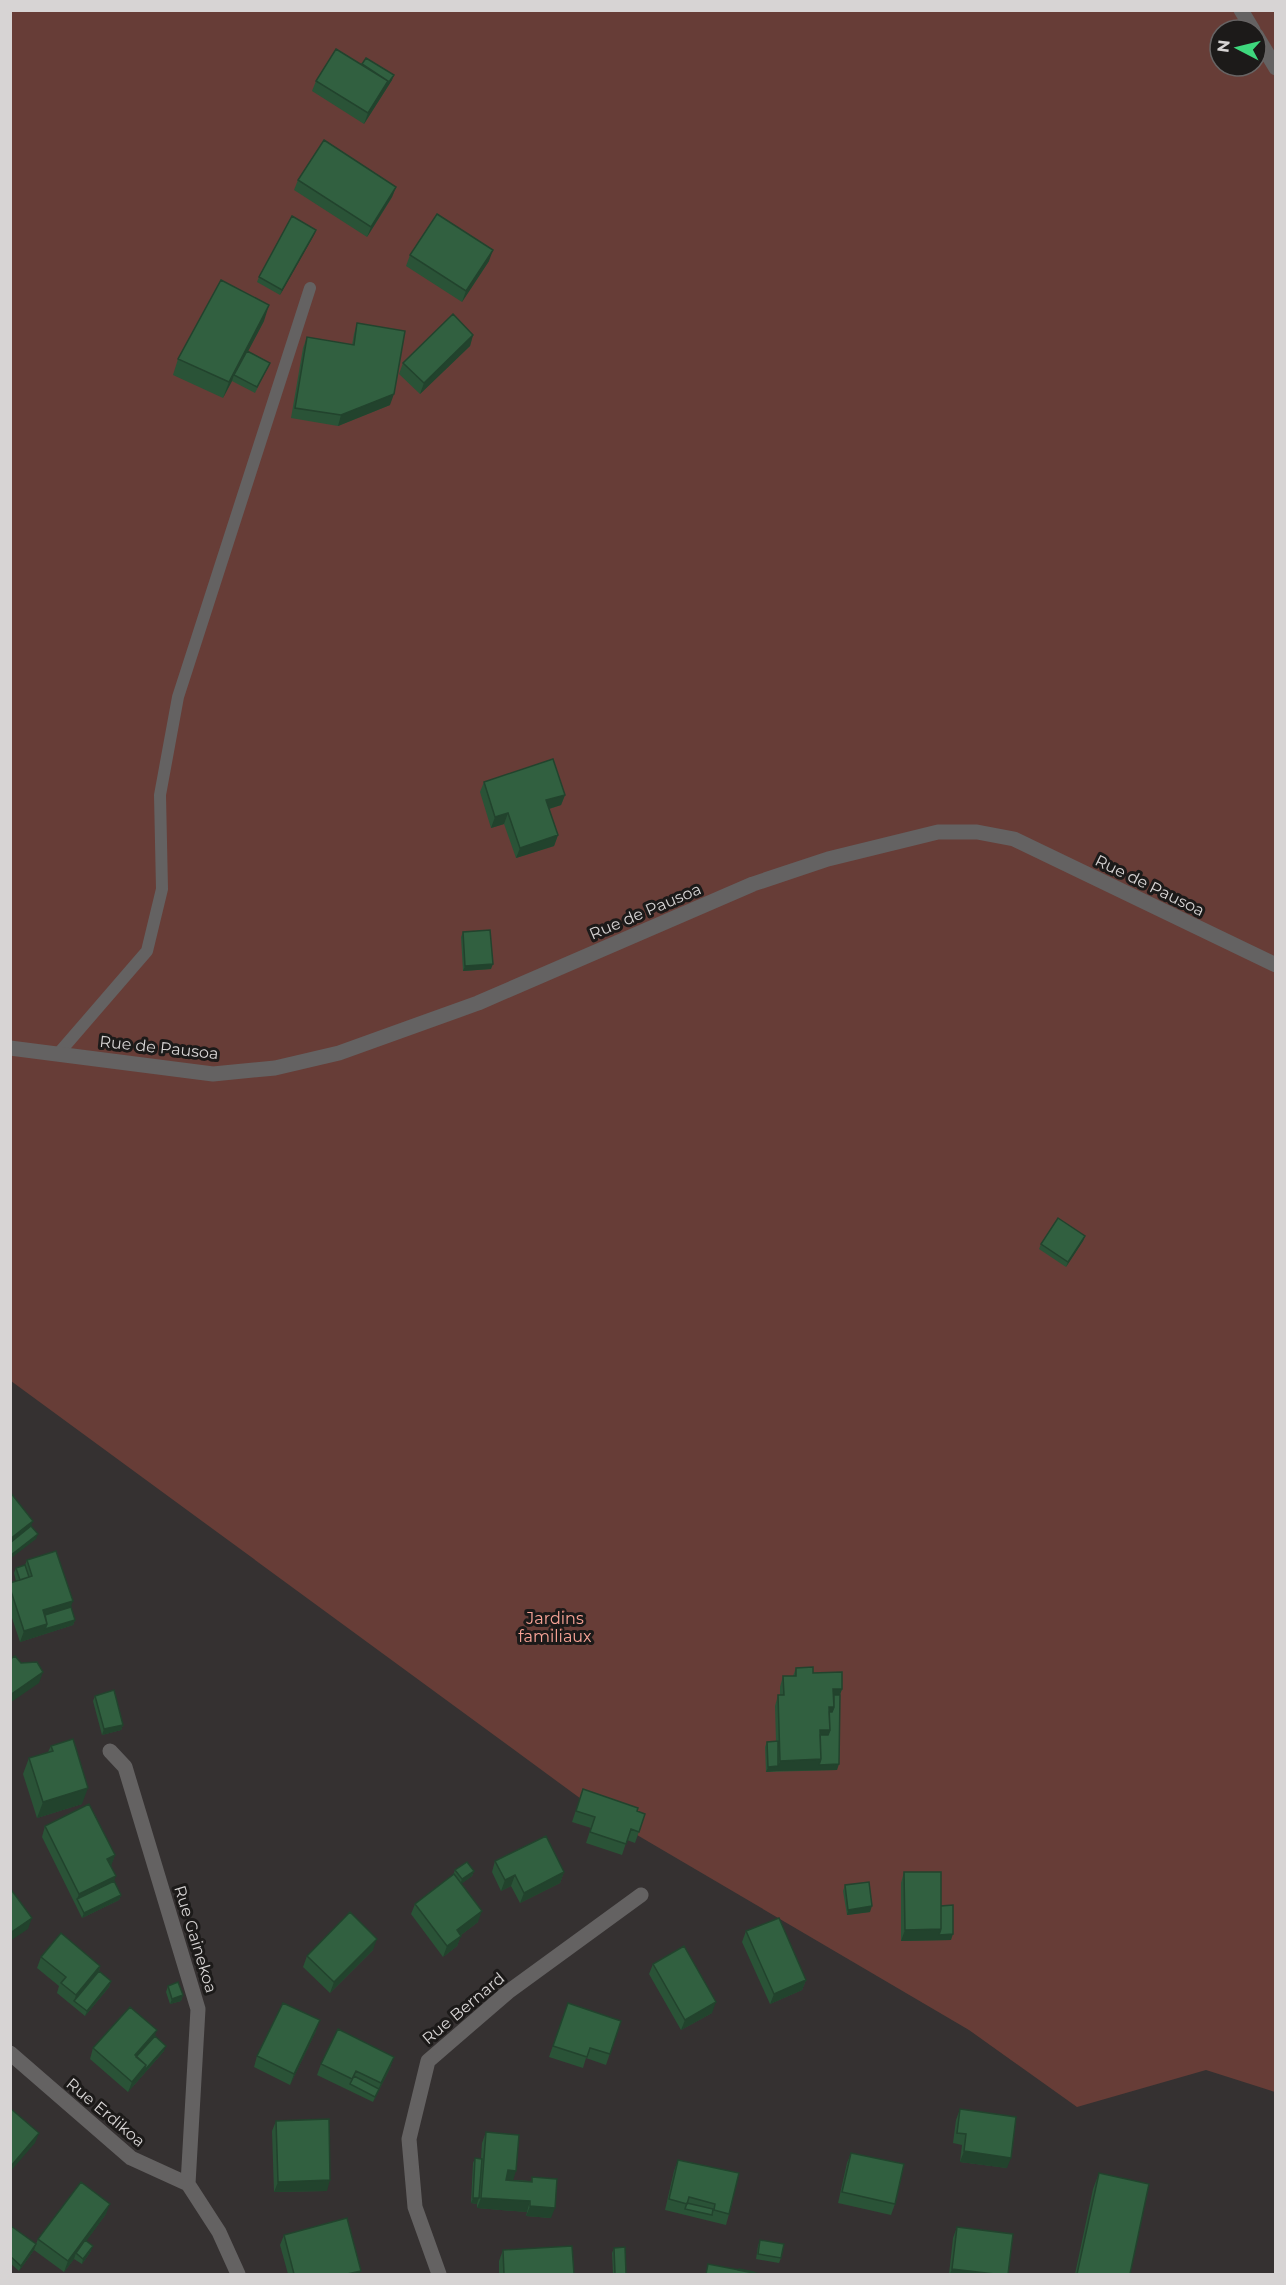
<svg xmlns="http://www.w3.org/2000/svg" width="1286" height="2285" viewBox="0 0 1286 2285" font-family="Montserrat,sans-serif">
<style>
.green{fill:#673d37;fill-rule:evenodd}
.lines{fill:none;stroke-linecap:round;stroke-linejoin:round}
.service{stroke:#646262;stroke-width:12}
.minor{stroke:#646262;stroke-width:15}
.wall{fill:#2a5337}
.shaded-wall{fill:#22432d}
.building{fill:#316040;stroke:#22432d;stroke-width:1.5}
.labels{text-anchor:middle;stroke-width:6;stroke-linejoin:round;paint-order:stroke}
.street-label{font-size:16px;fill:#d7d4d4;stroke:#1c1a19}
.park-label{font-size:16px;fill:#fba598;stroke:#1c1a19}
</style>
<rect width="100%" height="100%" fill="#353131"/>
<path class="green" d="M11,11H1275V2092L1206,2070L1077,2107L969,2030L603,1815L11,1381ZM1220,30H1256V66H1220Z"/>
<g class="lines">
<path class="service" d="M58,1054L147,951L162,889L160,795L178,697L310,288"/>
<path class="minor" d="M1241,10L1253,30
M1256,35L1276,68
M10,1048L213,1074L275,1068L339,1053L478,1003L753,884L828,859L938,832H977L1014,839L1276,965
M110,1751L125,1767L198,2009L188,2184
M10,2053L131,2158L188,2184
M188,2184L219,2232L238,2274
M439,2274L415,2207L409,2139L428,2061L508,1992L641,1895"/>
</g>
<path class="wall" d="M362,64L392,80L364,124L312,91L316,81Z
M298,180L396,187L392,197L367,237L294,190Z
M316,230L314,235L280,295L257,282L259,277Z
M410,255L489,261L462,302L406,266Z
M264,321L248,351L270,363L255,393L232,381L223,398L173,375L178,359Z
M357,323L390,405L338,426L291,418L303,348L307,337L352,345L354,334Z
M473,335L470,346L420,394L399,374L403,363Z
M484,782L565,795L561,805L549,809L558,835L554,846L516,858L504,824L491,828L480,792Z
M463,932L491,969L463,971L461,937Z
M1085,1236L1083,1241L1066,1267L1039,1249L1041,1244Z
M27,1560L71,1607L75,1620L73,1625L20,1642L10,1612V1583L16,1581L14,1573L16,1568L25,1565Z
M796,1668L813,1673L842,1689L840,1695L837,1770L766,1772L765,1747L767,1742H776L775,1706L778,1695H780V1687L783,1676H793Z
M95,1696L123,1725L121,1730L102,1735L93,1701Z
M51,1746L82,1804L37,1818L23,1774L29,1758L48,1752Z
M583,1789L645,1814L635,1843L627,1840L622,1855L586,1843L591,1828L572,1822Z
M45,1826L115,1855L111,1865L114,1881L121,1895L119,1900L82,1918L42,1837Z
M495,1861L564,1872L560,1883L520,1903L511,1886L501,1891L492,1872Z
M455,1870L474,1871L472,1876L461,1884L478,1922L461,1935L457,1946L443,1957L411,1914L415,1904L453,1875Z
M904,1872L941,1906L951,1940L901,1941V1883Z
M845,1885L870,1912L847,1915L843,1891Z
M746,1931L806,1980L802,1990L770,2004L742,1942Z
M373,1950L330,1993L303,1967L307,1956Z
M41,1957L100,1966L99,1971L111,1981L109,1987L85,2016L57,1993L59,1986L37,1968Z
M653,1964L712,2013L681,2030L649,1974Z
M168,1986L183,1995L181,2001L170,2004L166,1992Z
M568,2003L621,2021L606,2065L586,2058L583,2068L549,2057Z
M316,2031L290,2085L254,2067L257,2056Z
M155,2036L164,2051L128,2092L90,2059L93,2048Z
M394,2057L390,2068L373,2102L317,2075L321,2064Z
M960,2109L1007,2168L960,2162L962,2145L953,2143L956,2120Z
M276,2121L327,2191L274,2192L272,2131Z
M486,2132L513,2180L531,2181L532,2177L551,2218L526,2216L527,2212L477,2208V2204L471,2203L473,2163L475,2158H481L482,2143Z
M851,2153L895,2204L891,2215L838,2203L847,2163Z
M678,2160L729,2214L726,2225L665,2210L674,2171Z
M1099,2173L1130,2274H1075L1093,2189Z
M106,2214L86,2241L91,2251L82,2264L74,2259L64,2272L34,2250L19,2271L10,2263V2226L36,2244L38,2239Z
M957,2227L1008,2274H949L953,2238Z
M284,2235L359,2274H288L280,2245Z
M760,2240L781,2258L779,2263L756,2259L758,2246Z
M614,2248L626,2274H613L612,2253Z
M503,2250L574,2274H499V2261Z"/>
<path class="shaded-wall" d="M394,75L392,80L364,124L368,113L388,81Z
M396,187L392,197L367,237L371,227Z
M316,230L314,235L280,295L282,290Z
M493,250L489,261L462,302L466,291Z
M269,305L264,321L235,376L234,375L232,381L223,398L229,382Z
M473,335L470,346L420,394L424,383Z
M394,394L390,405L338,426L341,415Z
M565,795L561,805L542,811L546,800Z
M508,813L504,824L491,828L495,817Z
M558,835L554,846L516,858L520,848Z
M493,964L491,969L463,971L465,966Z
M1085,1236L1083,1241L1066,1267L1068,1262Z
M33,1521L29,1531L10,1547V1539Z
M38,1534L36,1539L10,1559L11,1555Z
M73,1601L69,1612L43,1620V1610Z
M75,1620L73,1625L20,1642L24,1631L47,1624Z
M43,1672L39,1683L10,1703V1695Z
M833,1689H842L838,1700H832Z
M829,1707H834L830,1718Z
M123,1725L121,1730L102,1735L104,1729Z
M820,1730H830L826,1740L818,1741Z
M821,1759L839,1764L837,1770L776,1771L780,1761Z
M778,1766L776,1771L766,1772L768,1767Z
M88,1788L82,1804L37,1818L43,1802Z
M115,1855L111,1866L107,1859Z
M474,1871L472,1876L460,1885L462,1879Z
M564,1872L560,1883L520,1903L524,1893Z
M515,1875L511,1886L501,1891L505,1880Z
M116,1876L112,1886L77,1899L79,1894Z
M121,1895L119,1900L82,1918L84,1913Z
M872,1906L870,1912L847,1915L848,1910Z
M482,1911L478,1922L453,1941L457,1930Z
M32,1918L28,1929L10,1941V1933Z
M941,1929L953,1934L951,1940L901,1941L905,1930Z
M461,1936L457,1946L443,1957L447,1946Z
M377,1939L373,1950L330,1993L334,1982Z
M100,1966L97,1976L74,2001L76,1995Z
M806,1980L802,1990L770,2004L774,1994Z
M111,1981L109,1987L85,2016L87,2011Z
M183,1995L181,2001L170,2004L172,1999Z
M716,2002L712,2013L681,2030L685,2020Z
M320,2020L316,2031L290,2085L294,2074Z
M157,2030L153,2041L134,2062L135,2055Z
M166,2046L164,2051L128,2092L132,2082L146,2065Z
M394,2057L390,2068L373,2102L381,2083Z
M39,2133L35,2143L10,2172L11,2166Z
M964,2151L1011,2158L1007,2168L960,2162Z
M508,2170L516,2171L513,2181H504Z
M330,2180L327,2191L274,2192L278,2182Z
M473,2198H479L477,2204L471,2203Z
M481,2198L530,2201L527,2212L477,2208Z
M110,2204L106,2214L77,2254L76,2253L74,2259L64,2272L68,2261Z
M530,2206L555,2208L551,2218L526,2216Z
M36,2244L34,2250L19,2271L21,2266Z
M93,2246L91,2251L82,2264L83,2259Z
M952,2269L995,2274H950Z
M361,2271L359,2274H347Z"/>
<path class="building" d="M336,49L388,81L368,113L316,81Z
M366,58L394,75L386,86L388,81L362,64Z
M324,140L396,187L371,227L298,180Z
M437,214L493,250L466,291L410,255Z
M292,216L316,230L282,290L259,277Z
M221,280L269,305L229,382L178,359Z
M453,314L473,335L424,383L403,363Z
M357,323L405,331L394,394L341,415L295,408L307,337L354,345Z
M247,351L270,363L257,387L234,375Z
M553,759L565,795L546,800L558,835L520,848L508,813L495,817L484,782Z
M490,930L493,964L465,966L463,932Z
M1058,1218L1085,1236L1068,1262L1041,1244Z
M10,1492L33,1521L10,1539Z
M31,1526L38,1534L11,1555L10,1543Z
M56,1551L73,1601L43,1610L47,1624L24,1631L10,1588V1583L32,1576L27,1560Z
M25,1565L29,1577L20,1580L16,1568Z
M71,1607L75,1620L45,1629L47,1624L45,1615Z
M15,1656L21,1663L37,1662L43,1672L10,1695V1659Z
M813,1667V1673L842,1672V1689H833L834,1707H829L830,1730H820L821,1759L780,1761L778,1695H784L783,1676H796V1668Z
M114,1690L123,1725L104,1729L95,1696Z
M834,1695H840L839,1764L819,1765L821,1759L820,1735H828L830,1730L829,1712H832L834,1707Z
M73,1739L88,1788L43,1802L29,1758L53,1751L51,1746Z
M778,1741V1766L768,1767L767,1742Z
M583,1789L638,1808L637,1811L645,1814L639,1832L631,1829L626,1844L590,1832L595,1817L576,1811Z
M89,1804L115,1855L107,1859L116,1876L79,1894L45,1826Z
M546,1836L564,1872L524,1893L515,1875L505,1880L495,1861Z
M467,1862L474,1871L462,1879L455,1870Z
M904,1872H941V1929L905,1930Z
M454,1874L482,1911L457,1930L461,1936L447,1946L415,1904Z
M114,1881L121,1895L84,1913L77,1899Z
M869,1882L872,1906L848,1910L845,1885Z
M10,1888L32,1918L10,1933Z
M953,1905V1934L939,1935L941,1929V1906Z
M350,1912L377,1939L334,1982L307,1956Z
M779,1918L806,1980L774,1994L746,1931Z
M61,1933L100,1966L76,1995L61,1983L66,1977L41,1957Z
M684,1946L716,2002L685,2020L653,1964Z
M99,1971L111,1981L87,2011L74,2001Z
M178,1982L183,1995L172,1999L168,1986Z
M283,2003L320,2020L294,2074L257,2056Z
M568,2003L621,2021L610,2054L590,2048L587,2057L553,2046Z
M130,2007L157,2030L135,2055L146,2065L132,2082L93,2048Z
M338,2029L394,2057L381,2083L356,2071L352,2079L321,2064Z
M155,2036L166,2046L144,2071L146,2065L136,2057Z
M354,2076L379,2089L375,2097L350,2084Z
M10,2108L39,2133L11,2166L10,2165Z
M960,2109L1016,2117L1011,2158L964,2151L966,2134L957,2133Z
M329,2119L330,2180L278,2182L276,2121Z
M486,2132L519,2135L516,2171L508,2170L506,2180L532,2182V2177L557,2179L555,2208L530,2206V2201L481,2198Z
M851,2153L904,2164L895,2204L842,2192Z
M475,2158L482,2159L479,2198H473Z
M678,2160L739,2173L729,2214L714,2210L715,2204L689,2197L687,2204L669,2199Z
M1099,2173L1149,2184L1130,2274H1077Z
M81,2182L110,2204L68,2261L38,2239Z
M687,2203L713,2209L712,2215L685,2209Z
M347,2218L361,2271L347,2274H294L284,2235Z
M11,2226L36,2244L21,2266L10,2256Z
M957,2227L1013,2234L1008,2274H995L952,2269Z
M85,2240L93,2246L83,2259L76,2253Z
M760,2240L784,2244L781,2258L758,2254Z
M572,2246L574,2274H504L503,2250Z
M625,2247L626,2274H615L614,2248Z
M708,2264L760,2274H706Z
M739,2269L754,2272V2273L738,2270Z"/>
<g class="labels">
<g class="street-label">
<text transform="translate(1150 885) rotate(26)" y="6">Rue de Pausoa</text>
<text transform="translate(645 911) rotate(-23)" y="6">Rue de Pausoa</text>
<text transform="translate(159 1047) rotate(6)" y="6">Rue de Pausoa</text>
<text transform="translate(196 1939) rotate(73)" y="6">Rue Gainekoa</text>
<text transform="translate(463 2008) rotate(-40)" y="6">Rue Bernard</text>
<text transform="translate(106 2112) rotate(40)" y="6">Rue Erdikoa</text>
</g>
<g class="park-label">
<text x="555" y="1624">Jardins<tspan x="555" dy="18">familiaux</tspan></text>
</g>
</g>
<rect width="1286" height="2285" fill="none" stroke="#d7d4d4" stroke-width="24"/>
<g transform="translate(1238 48) rotate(277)"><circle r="28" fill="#1c1a19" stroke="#676464" stroke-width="1.5"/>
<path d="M0-4.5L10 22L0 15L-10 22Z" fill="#3ed77d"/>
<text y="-9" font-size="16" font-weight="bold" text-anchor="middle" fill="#d7d4d4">N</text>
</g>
</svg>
